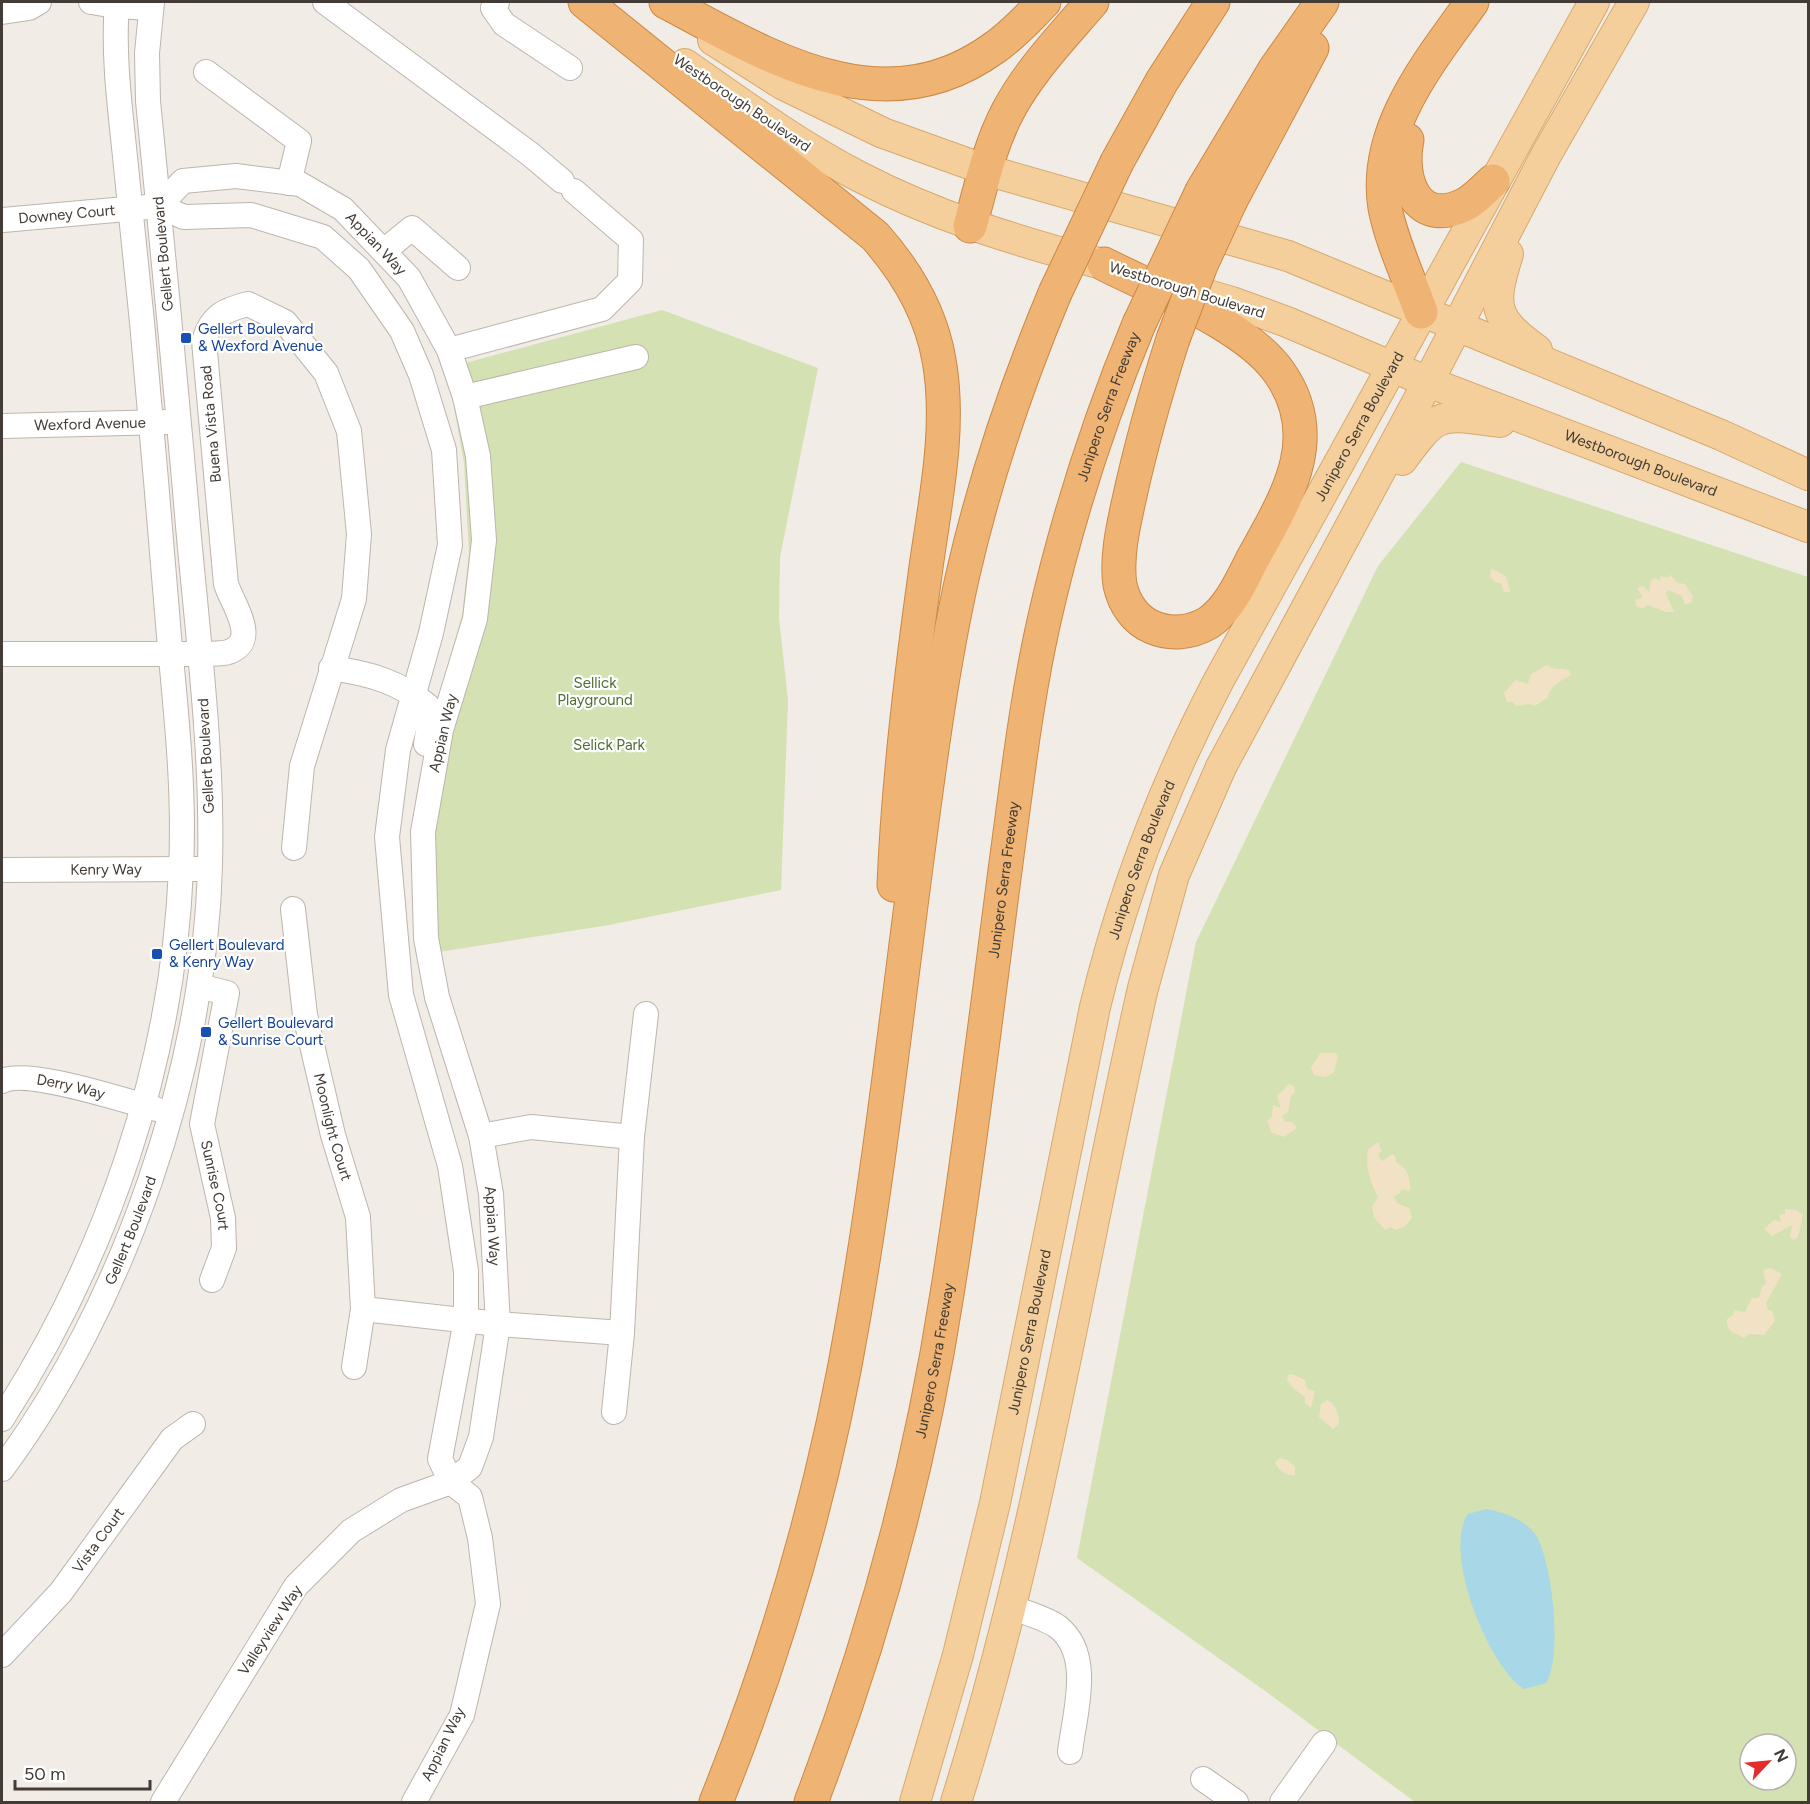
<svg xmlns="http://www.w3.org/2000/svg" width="1810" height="1804" viewBox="0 0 1810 1804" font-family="Figtree,sans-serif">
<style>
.green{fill:#d3e1b3;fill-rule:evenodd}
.sand{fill:#f2e2c5}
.water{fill:#a8d7e8}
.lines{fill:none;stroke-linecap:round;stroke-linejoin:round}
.minor-casing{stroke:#beb5ad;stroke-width:26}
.major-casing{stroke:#d7a96e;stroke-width:32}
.highway-casing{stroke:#cd8844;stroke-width:35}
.minor{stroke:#fff;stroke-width:24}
.major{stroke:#f4cf9c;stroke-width:30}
.highway{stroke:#efb473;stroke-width:33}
.highway-bridge-casing{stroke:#cd8844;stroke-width:35;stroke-linecap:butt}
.highway-bridge{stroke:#efb473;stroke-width:33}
.transit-dot{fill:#1a4fb4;stroke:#fff;stroke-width:2}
.labels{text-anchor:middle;stroke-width:4.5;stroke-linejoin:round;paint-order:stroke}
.street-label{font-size:15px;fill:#433c36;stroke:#fff}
.transit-label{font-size:15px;fill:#164399;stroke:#fff;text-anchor:start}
.park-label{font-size:15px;fill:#506e30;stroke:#fff}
</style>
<rect width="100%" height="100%" fill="#f1ece6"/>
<path class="green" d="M662,310L818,368L780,557L779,619L788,700L781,890L609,925L420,955L441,692L462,615L469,554L464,463L447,368Z
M1461,462L1808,577V1802H1415L1268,1693L1077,1558L1196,942L1378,566ZM1750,1744H1786V1780H1750Z"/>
<path class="sand" d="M1491,568L1506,576L1510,592H1504L1501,583L1495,582L1490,576Z
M1669,574L1678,583L1685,584L1693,597L1691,603L1685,604L1682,596L1668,590L1666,594L1674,612H1666L1648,605L1643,608L1637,607L1635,600L1643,597L1637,588L1643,586L1649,592L1651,580L1655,578L1660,581L1661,576L1669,578Z
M1547,665L1552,668L1569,670L1571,675C1562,680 1550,686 1548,697L1535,706L1529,704L1516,706L1513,702H1507L1504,693L1515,680L1528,684L1531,674Z
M1320,1053H1336L1338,1056L1334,1072L1326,1077L1314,1075L1311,1068Z
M1289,1084L1294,1086L1295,1092L1291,1096L1288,1112L1282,1116L1285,1122H1292L1297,1128L1284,1137L1272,1133L1267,1121L1272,1117L1273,1105L1281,1108L1277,1096Z
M1378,1142L1382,1151L1378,1154L1380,1159L1383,1161L1392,1154L1395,1156L1396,1162C1410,1170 1408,1176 1411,1189L1408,1191L1402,1189L1399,1194L1394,1196L1397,1203L1410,1209L1412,1218L1404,1227L1395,1230L1391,1227L1385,1230L1374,1217L1372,1207L1378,1197C1371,1183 1365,1168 1368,1150Z
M1785,1209L1796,1210L1803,1215L1798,1237L1794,1240L1790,1237L1792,1225L1772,1236L1764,1229L1774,1220L1781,1222L1779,1215L1785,1214Z
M1771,1268L1782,1274L1766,1303L1768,1310H1772L1775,1321L1764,1335L1749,1334L1744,1338C1735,1332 1726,1333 1727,1319L1733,1315L1734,1310L1745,1312L1752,1298H1759L1762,1286L1766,1284L1763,1270Z
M1292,1374L1305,1380L1307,1389L1315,1391L1311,1408L1305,1403V1397L1294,1389L1287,1380L1288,1375Z
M1327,1400C1336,1403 1339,1415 1339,1424L1333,1429L1319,1417L1321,1404Z
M1280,1458L1287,1460L1295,1467V1475C1287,1477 1277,1469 1275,1462Z"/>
<path class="water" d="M1486,1509C1503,1512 1524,1519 1535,1534C1552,1558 1563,1657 1546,1683L1524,1689C1488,1667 1442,1551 1468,1514Z"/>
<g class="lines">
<g class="minor-casing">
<g id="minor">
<path d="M91,2L116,6L151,8"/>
<path d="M325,2L530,154L562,181"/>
<path d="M497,2L493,8L504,24L570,68"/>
<path d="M2,12L29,8L39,2"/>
<path d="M206,72L299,141L289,183"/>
<path id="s1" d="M159,206L183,181L236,176L300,184L343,209L409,278L449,350L465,397L478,456L484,540L475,619L441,730L423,832L426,938L437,997L481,1136L491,1194L498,1324L481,1437L470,1467L451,1482L401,1500L351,1531L296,1586L163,1802"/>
<path id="s2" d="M3,220L159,206L184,217L251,215L323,237L359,269L402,331L421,375L444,450L450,545L431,633L398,750L387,837L401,995L450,1166L466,1271V1320L440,1459L451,1482L470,1497L480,1538L488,1604L462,1715L414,1802"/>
<path d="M384,251L412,228L458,268"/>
<path d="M449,350L602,309L630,281L631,240L574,191"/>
<path d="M465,397L636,357"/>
<path id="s3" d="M2,426L168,422"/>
<path d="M2,654H200C210,653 225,655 233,650C258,637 231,601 226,584L204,341C211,316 224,310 248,304L285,322L326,373L349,431L359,534L354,599L302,766L294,848"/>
<path d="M331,668C368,673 400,682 428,706L430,718L426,744"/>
<path id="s4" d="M2,870L197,869"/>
<path id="s5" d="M293,909L305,1015L333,1135L358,1217L363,1309L354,1367"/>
<path id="s6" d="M199,986L227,993L202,1124L223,1218L224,1248L212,1280"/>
<path id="s7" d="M2,1081C27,1068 125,1101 156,1109"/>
<path d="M481,1136L531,1127L632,1137"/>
<path d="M363,1309L498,1324L622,1333"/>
<path d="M614,1412L622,1333L632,1137L646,1014"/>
<path d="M2,1419C107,1256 173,1064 181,869C185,791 176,713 169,636C160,531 152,427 142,322C136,264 130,206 124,147C119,100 113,50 117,2"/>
<path id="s8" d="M2,1469C123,1306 205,1069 210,866C213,753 198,639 188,526C176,384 162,243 148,101L147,53L152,2"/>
<path d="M1011,1607C1026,1613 1046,1618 1058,1627C1094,1655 1074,1715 1070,1752"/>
<path id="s9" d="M2,1655L61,1592L172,1439L193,1424"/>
<path d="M1203,1779L1236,1802"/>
<path d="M1282,1802L1324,1743"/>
</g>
</g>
<g class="major-casing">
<g id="major">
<path d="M713,40L782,84L883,133L986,170L1288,256L1721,435L1808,475"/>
<path d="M685,64C742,104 798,145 860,177C935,216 1014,240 1095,262"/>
<path d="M1508,254C1492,305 1492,318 1537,350"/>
<path id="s10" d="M1170,284L1232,302L1287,322L1428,382L1808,527"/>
<path d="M1402,460C1438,410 1441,414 1500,422"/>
<path id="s11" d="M915,1802L958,1655L995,1503L1095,1007C1123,891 1164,785 1219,680L1594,2"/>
<path d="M956,1802C1040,1537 1081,1260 1143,988L1174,875L1221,767L1428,382L1546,155L1634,2"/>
</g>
</g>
<g class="highway-casing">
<g id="highway">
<path d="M585,2L875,236C906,271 931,313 939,360C952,432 933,510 924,582C910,683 898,783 894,885"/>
<path d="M666,2C768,56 882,129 994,48C1013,35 1028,18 1044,2"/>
<path d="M1407,140C1399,178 1415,228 1464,205C1475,200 1484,189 1493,181"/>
<path d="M1117,162L1162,81L1213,2"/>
<path d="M1202,191L1275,69L1322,2"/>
<path d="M1231,200L1312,48"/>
<path d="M970,226C981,187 989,147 1008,111C1029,71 1063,36 1092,2"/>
<path d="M1104,264C1155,290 1246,325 1279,372C1326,438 1285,500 1252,560C1241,582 1229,609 1208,623C1191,633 1170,635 1152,627C1135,620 1124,603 1120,585C1116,558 1123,527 1129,500C1141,445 1156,392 1173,339"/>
<path d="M1421,312C1409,278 1392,243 1385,208C1372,130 1430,61 1472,2"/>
<path d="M716,1802C779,1646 826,1482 854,1315C881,1159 898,1001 919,844C931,753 943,663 963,574C985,478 1017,384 1055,293"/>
<path id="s12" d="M811,1802C874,1638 920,1468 947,1294C970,1151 987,1007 1006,863C1017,782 1026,701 1044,621C1067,519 1099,420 1139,324"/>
</g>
</g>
<use href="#minor" class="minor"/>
<use href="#major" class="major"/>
<use href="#highway" class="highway"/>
<g class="highway-bridge-casing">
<path id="highway-bridge" d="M1055,293L1117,162
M1139,324L1202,191
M1173,339L1201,265L1231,200"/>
</g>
<use href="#highway-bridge" class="highway-bridge"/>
</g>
<g class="transit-dot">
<rect x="180" y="332" width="12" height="12" rx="3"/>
<rect x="151" y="948" width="12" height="12" rx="3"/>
<rect x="200" y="1026" width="12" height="12" rx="3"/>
</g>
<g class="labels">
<g class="street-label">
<text transform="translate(742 103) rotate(34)" y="5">Westborough Boulevard</text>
<text dy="5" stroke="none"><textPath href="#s2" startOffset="64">Downey Court</textPath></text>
<text dy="5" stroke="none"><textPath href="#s1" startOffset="250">Appian Way</textPath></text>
<text transform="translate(163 254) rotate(-95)" y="5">Gellert Boulevard</text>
<text transform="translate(1187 290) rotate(17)" y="5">Westborough Boulevard</text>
<text dy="5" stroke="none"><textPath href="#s12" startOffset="1431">Junipero Serra Freeway</textPath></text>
<text dy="5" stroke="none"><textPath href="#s3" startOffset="88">Wexford Avenue</textPath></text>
<text transform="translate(211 424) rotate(-95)" y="5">Buena Vista Road</text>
<text dy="5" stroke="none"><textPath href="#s11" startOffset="1456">Junipero Serra Boulevard</textPath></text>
<text dy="5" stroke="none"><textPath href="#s10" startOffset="504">Westborough Boulevard</textPath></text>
<text transform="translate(443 733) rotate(-77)" y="5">Appian Way</text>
<text transform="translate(206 756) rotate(-93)" y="5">Gellert Boulevard</text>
<text dy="5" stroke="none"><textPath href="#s11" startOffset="970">Junipero Serra Boulevard</textPath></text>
<text dy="5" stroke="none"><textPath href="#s4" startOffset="104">Kenry Way</textPath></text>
<text dy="5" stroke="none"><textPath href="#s12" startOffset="945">Junipero Serra Freeway</textPath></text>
<text dy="5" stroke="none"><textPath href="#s7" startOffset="70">Derry Way</textPath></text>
<text dy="5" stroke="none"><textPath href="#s5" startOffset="222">Moonlight Court</textPath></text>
<text dy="5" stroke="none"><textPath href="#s6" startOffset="225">Sunrise Court</textPath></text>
<text dy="5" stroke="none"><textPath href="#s1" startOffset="1276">Appian Way</textPath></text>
<text dy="5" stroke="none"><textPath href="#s8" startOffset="272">Gellert Boulevard</textPath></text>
<text dy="5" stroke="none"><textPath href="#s11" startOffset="484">Junipero Serra Boulevard</textPath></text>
<text dy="5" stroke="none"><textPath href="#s12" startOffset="459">Junipero Serra Freeway</textPath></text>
<text dy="5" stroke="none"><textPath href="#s9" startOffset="150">Vista Court</textPath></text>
<text transform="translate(270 1630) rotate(-57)" y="5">Valleyview Way</text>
<text transform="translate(443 1744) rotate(-64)" y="5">Appian Way</text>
</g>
<g class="transit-label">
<text x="198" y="334">Gellert Boulevard<tspan x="198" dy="17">&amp; Wexford Avenue</tspan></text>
<text x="169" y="950">Gellert Boulevard<tspan x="169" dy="17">&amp; Kenry Way</tspan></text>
<text x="218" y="1028">Gellert Boulevard<tspan x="218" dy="17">&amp; Sunrise Court</tspan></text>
</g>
<g class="park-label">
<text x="595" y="688">Sellick<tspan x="595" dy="17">Playground</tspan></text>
<text x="609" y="750">Selick Park</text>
</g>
</g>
<rect width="1810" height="1804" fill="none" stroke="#433c36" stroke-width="6"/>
<g transform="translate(1768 1762) rotate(64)"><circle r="28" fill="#ffffff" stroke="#b4b1af" stroke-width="1.5"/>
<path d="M0-4.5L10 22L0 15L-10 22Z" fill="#e42d2b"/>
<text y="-9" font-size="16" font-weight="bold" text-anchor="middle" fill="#433c36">N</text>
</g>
<path d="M15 1780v9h135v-9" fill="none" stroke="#433c36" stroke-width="3"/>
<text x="24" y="1780" font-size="18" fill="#433c36" stroke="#ffffff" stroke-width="4.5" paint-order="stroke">50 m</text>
</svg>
